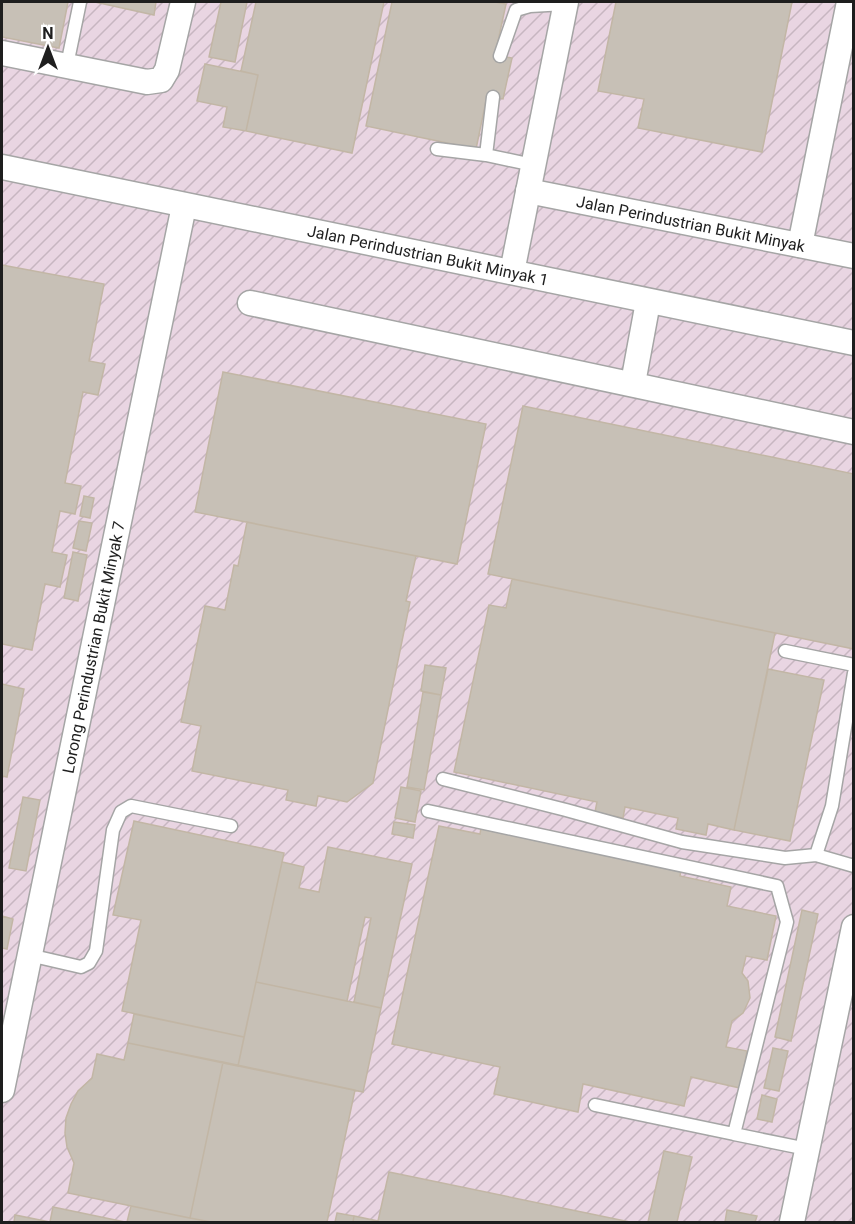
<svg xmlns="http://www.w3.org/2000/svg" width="855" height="1224" viewBox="0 0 855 1224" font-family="Roboto,sans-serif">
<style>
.industrial{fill:url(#industrial-furrows)}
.building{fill:#c7c0b6;stroke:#c2b6a5;stroke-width:1.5}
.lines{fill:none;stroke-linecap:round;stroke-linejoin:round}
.service-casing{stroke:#a5a5a5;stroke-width:15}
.minor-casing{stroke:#a5a5a5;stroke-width:27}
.service{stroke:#fff;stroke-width:12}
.minor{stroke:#fff;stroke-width:24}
.labels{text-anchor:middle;stroke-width:6;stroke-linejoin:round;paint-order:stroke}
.street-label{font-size:16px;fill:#1e1e1e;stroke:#fff}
</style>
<defs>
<pattern id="industrial-furrows" width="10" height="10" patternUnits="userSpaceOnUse" patternTransform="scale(1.5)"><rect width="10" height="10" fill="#e9d5e2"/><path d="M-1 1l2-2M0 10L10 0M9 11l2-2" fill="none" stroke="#c7b6c1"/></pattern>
</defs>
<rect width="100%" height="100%" fill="#efede3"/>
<path class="industrial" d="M2,2H853V1222H2Z"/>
<path class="building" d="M2,2H68L59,48L2,37Z
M95,2H156L154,15Z
M221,2H247L235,62L209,57Z
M256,2H384L352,153L246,131L258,75L241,71Z
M392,2H495L506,4L495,55L512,58L503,99L487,96L476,149L366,126Z
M616,2H792L762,152L638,128L644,99L598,91Z
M205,64L258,75L246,131L223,127L227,107L197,101Z
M2,265L104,284L89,361L105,364L98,395L83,392L65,483L81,486L75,514L60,511L52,552L67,555L60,587L45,584L32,650L2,644Z
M223,372L486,424L457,564L195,512Z
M523,406L854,474V649L488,574Z
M84,496L94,498L90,518L80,516Z
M79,521L92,523L86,551L73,548Z
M247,522L416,556L406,601L410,602L373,783L347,802L318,796L316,806L286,800L288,790L192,771L201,726L181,722L205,606L225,610L234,565L238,566Z
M73,552L87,555L78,601L64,598Z
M512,579L775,633L734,830L708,824L706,835L676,829L678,818L625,807L623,818L595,812L597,802L454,772L489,605L506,608Z
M425,665L446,668L441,695L421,691Z
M768,669L824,680L790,841L734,830Z
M2,684L24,689L7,777L2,776Z
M423,692L441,695L424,790L407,787Z
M401,787L421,791L415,822L395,818Z
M23,797L40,800L26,871L9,868Z
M134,821L284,853L244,1037L122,1011L141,920L113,915Z
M394,822L415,825L413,838L392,834Z
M439,826L480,834L481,828L681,870L680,876L731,887L727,906L776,916L767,960L746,956L742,973L748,981L750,998L743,1013L732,1021L726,1047L747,1051L740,1088L691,1077L684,1106L583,1084L578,1112L494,1094L500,1067L392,1044Z
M328,847L412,864L381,1008L354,1002L371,918L365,917L347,1001L256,982L282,862L304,867L299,888L319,892Z
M802,910L818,914L791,1041L775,1037Z
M2,916L13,919L7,949L2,948Z
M256,982L381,1008L363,1092L238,1066Z
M134,1014L244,1037L238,1066L128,1043Z
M128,1043L223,1062L190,1218L68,1193L74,1163L67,1147L65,1133L66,1118L71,1104L78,1091L92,1078L97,1054L124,1060Z
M773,1048L788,1051L779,1091L764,1088Z
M223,1062L355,1090L327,1222H211L190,1218Z
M762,1095L777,1099L772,1122L757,1119Z
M664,1151L692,1157L677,1222H648Z
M389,1172L630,1222H353L354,1216L378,1221Z
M131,1206L190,1218L211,1222H127Z
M53,1207L125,1222H14L15,1215L50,1222Z
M727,1210L757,1216L755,1222H725Z
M337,1213L354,1216L353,1222H335Z"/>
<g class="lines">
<g class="service-casing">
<path id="service" d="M500,56L516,10L530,6L565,4
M67,65L80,2
M437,149L486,155L533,165
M486,155L493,97
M785,651L854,665
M443,779L566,810L682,842L785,858L816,855L854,866
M428,811L777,886L787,922L734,1134L595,1105
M816,855L832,806L854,673
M29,955L81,967L89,963L96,951L113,830L121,812L131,806L231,826
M734,1134L807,1149"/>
</g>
<g class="minor-casing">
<g id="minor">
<path d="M2,53L147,82L161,80L167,70L183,2"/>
<path id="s1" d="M2,167L854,343"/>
<path id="s2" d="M528,191L854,256"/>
<path d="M800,245L849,2"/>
<path d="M512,272L566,2"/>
<path d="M250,303L854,432"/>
<path d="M633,383L648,302"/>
<path id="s3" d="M2,1090L184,206"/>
<path d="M792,1222L854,927"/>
</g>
</g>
<use href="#service" class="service"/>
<use href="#minor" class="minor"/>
</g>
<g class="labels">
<g class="street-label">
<text dy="6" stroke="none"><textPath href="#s2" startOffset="166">Jalan Perindustrian Bukit Minyak</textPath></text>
<text dy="6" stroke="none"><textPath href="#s1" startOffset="435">Jalan Perindustrian Bukit Minyak 1</textPath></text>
<text dy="6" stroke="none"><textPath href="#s3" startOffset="452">Lorong Perindustrian Bukit Minyak 7</textPath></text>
</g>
</g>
<rect width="855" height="1224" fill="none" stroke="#1e1e1e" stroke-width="6"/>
<g transform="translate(48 48)" stroke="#ffffff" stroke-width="4.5" paint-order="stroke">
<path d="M0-4.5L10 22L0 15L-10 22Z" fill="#1e1e1e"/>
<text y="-9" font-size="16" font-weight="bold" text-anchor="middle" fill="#1e1e1e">N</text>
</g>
</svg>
